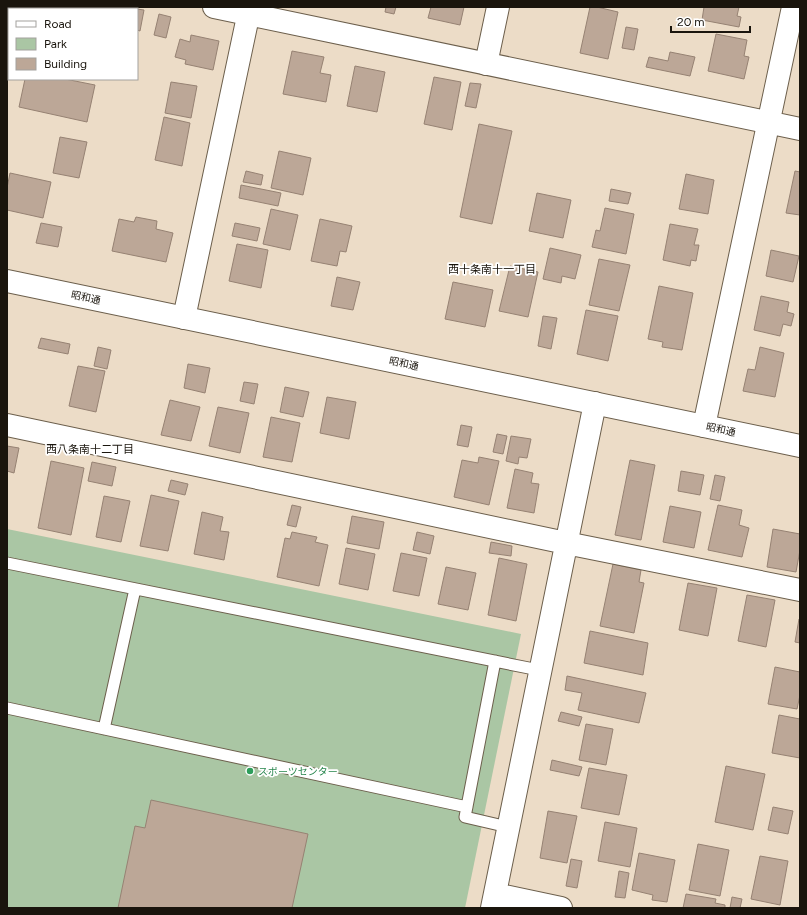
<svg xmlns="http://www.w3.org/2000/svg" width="807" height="915" viewBox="0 0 807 915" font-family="Figtree,'Noto Sans JP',sans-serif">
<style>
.green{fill:#aac6a4}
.building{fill:#bca797;stroke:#968273}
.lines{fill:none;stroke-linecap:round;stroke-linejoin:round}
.service-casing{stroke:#6c5f4c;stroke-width:13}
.minor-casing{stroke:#6c5f4c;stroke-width:24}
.tertiary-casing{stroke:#6c5f4c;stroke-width:24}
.service{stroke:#fff;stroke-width:11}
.minor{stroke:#fff;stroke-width:22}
.tertiary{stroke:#fff;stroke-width:22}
.leisure-dot{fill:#2e9e5b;stroke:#fff;stroke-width:1.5}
.labels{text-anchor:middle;stroke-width:3.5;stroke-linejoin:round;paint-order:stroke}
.street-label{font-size:10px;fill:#1a150d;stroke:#fff}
.leisure-label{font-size:10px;fill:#27864d;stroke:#fff;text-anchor:start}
.neighbourhood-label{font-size:11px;fill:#1a150d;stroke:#fff}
</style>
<rect width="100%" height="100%" fill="#ecdcc7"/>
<path class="green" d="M7,529L521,634L465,908H7Z"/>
<path class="building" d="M30,7H62L61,9H30Z
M79,7H103L109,8L79,9Z
M386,7H396L394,14L385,12Z
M431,7H464L460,25L428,18Z
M590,7H597L618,12L608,59L580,53Z
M704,7H739L737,16L741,17L739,27L702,20Z
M137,9L144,10L140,31L137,30Z
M159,14L171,17L166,38L154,35Z
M626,27L638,29L634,50L622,48Z
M716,34L747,40L744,56L749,57L744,79L708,71Z
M191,35L219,41L213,70L185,64L186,60L175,57L180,39L190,42Z
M292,51L324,57L320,73L331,75L326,102L283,94Z
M670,52L695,57L690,76L646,67L649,57L668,61Z
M355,66L385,72L377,112L347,106Z
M434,77L461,82L452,130L424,124Z
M25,79H65L95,85L87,122L19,107Z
M171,82L197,86L191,118L165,113Z
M470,83L481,84L476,108L465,106Z
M164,117L190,123L182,166L155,160Z
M479,124L512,131L492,224L460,217Z
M60,137L87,142L79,178L53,173Z
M279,151L311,158L303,195L271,188Z
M246,171L263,175L261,185L243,182Z
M795,171L800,172V215L786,213Z
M10,173L51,182L43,218L7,210V188Z
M686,174L714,180L708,214L679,209Z
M241,185L281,193L278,206L239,198Z
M611,189L631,193L628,204L609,201Z
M537,193L571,200L563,238L529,231Z
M605,208L634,214L626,254L592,247L596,230L600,231Z
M271,209L298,215L290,250L263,244Z
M136,217L157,221L156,229L173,233L166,262L112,251L119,219L134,222Z
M320,219L352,226L346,252L340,251L337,266L311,261Z
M41,223L62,227L58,247L36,243Z
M235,223L260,228L257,241L232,236Z
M670,224L698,229L694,245H699L696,261L691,260L690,266L663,260Z
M237,244L268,250L261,288L229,281Z
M550,248L581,255L575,279L562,276L561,283L543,279Z
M771,250L799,256L793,282L766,276Z
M599,259L630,265L619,311L589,305Z
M510,266L538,272L528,317L499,311Z
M337,277L360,282L353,310L331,306Z
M453,282L493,290L485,327L445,319Z
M659,286L693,293L682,350L662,347L663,342L648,339Z
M761,296L789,302L787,312L794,314L791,326L783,324L780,336L754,330Z
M586,310L618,316L608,361L577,354Z
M543,316L557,318L551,349L538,346Z
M41,338L70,344L68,354L38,348Z
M98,347L111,350L107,369L94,366Z
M760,347L784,353L775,397L743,391L748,369L755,370Z
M188,364L210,368L205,393L184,388Z
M78,366L105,371L96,412L69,406Z
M244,382L258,384L254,404L240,401Z
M285,387L309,392L303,417L280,412Z
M327,397L356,402L349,439L320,433Z
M170,400L200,407L191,441L161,435Z
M218,407L249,413L240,453L209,446Z
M271,417L300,423L292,462L263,457Z
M461,425L472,427L468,447L457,445Z
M497,434L507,436L503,454L493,452Z
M511,436L531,439L527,458L519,457L518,464L506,461Z
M7,446L19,448L14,473L7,471Z
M479,457L499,461L489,505L454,497L462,460L478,463Z
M630,460L655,465L641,540L615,535Z
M51,461L84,468L71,535L38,528Z
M92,462L116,467L112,486L88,481Z
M515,469L533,473L531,483L539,484L534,513L507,508Z
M681,471L704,475L700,495L678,491Z
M715,475L725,477L720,501L710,499Z
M171,480L188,484L185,495L168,491Z
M151,495L179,501L168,551L140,546Z
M104,496L130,501L121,542L96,537Z
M292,505L301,507L296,527L287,525Z
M718,505L742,510L739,525L749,528L742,557L708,550Z
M670,506L701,512L694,548L663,542Z
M202,512L223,517L220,531L229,532L224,560L194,554Z
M352,516L384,522L379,549L347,543Z
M773,529L800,534V550L796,572L767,567Z
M292,532L317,537L315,542L328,545L319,586L277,577L285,538L290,539Z
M417,532L434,536L430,554L413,550Z
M491,542L512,546L511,556L489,553Z
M346,548L375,554L368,590L339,584Z
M401,553L427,558L419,596L393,591Z
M499,558L527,564L516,621L488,615Z
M613,564L641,570L639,582L644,583L634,633L600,626Z
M446,567L476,573L468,610L438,604Z
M688,583L717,588L708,636L679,630Z
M747,595L775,600L766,647L738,641Z
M799,619L800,620V643L795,642Z
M590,631L648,643L643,675L584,663Z
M775,667L800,672V695L797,709L768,704Z
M567,676L646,693L639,723L578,710L582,693L565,690Z
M561,712L582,717L579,726L558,721Z
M779,715L800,719V758L772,753Z
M586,724L613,729L606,765L579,760Z
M552,760L582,767L579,776L550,770Z
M726,766L765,774L753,830L715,822Z
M589,768L627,775L619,815L581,808Z
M151,800L308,834L292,908H118L135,826L145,828Z
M773,807L793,811L788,834L768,830Z
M548,811L577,816L567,863L540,858Z
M605,822L637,828L630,867L598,861Z
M698,844L729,850L720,896L689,890Z
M639,853L675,860L667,902L652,900L653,895L632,890Z
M760,856L788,861L780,905L751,899Z
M571,859L582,861L577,888L566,886Z
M619,871L629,873L625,898L615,897Z
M686,894L716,899L715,903L725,905V908H683Z
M732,897L742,899L740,908H730Z"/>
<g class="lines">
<g class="service-casing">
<path id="service" d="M7,563L539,670
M495,661L465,817L508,827
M7,708L467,807
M104,729L135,589"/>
</g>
<g class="minor-casing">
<path id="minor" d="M214,7L800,129
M184,318L250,7
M7,425L566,543L800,590
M704,426L793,7
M495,894L561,908
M492,908L595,403"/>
</g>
<g class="tertiary-casing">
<path id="tertiary" d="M486,64L498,7
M7,281L800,446"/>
</g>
<use href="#service" class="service"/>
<use href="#minor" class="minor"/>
<use href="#tertiary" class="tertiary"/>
</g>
<circle class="leisure-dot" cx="250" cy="771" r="4"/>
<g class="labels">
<g class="street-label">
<text transform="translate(86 297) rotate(12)" y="4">昭和通</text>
<text transform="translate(404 363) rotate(12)" y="4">昭和通</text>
<text transform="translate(721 429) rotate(12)" y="4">昭和通</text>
</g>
<g class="leisure-label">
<text x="258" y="775">スポーツセンター</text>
</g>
<g class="neighbourhood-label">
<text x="492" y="273">西十条南十一丁目</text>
<text x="90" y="453">西八条南十二丁目</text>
</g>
</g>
<rect width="807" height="915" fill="none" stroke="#1a150d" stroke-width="16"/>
<rect x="8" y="8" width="130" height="72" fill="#ffffff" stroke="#a3a19e"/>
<rect x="16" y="21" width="20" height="6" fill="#ffffff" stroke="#a3a19e"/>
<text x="44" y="28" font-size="12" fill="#1a150d">Road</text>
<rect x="16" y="38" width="20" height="12" fill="#aac6a4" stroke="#a3a19e"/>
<text x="44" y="48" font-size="12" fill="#1a150d">Park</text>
<rect x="16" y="58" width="20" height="12" fill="#bca797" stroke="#a3a19e"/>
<text x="44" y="68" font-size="12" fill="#1a150d">Building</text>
<path d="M671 26v6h79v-6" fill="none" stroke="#1a150d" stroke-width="2"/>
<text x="677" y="26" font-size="12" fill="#1a150d" stroke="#ffffff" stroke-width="3" paint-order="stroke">20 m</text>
</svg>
